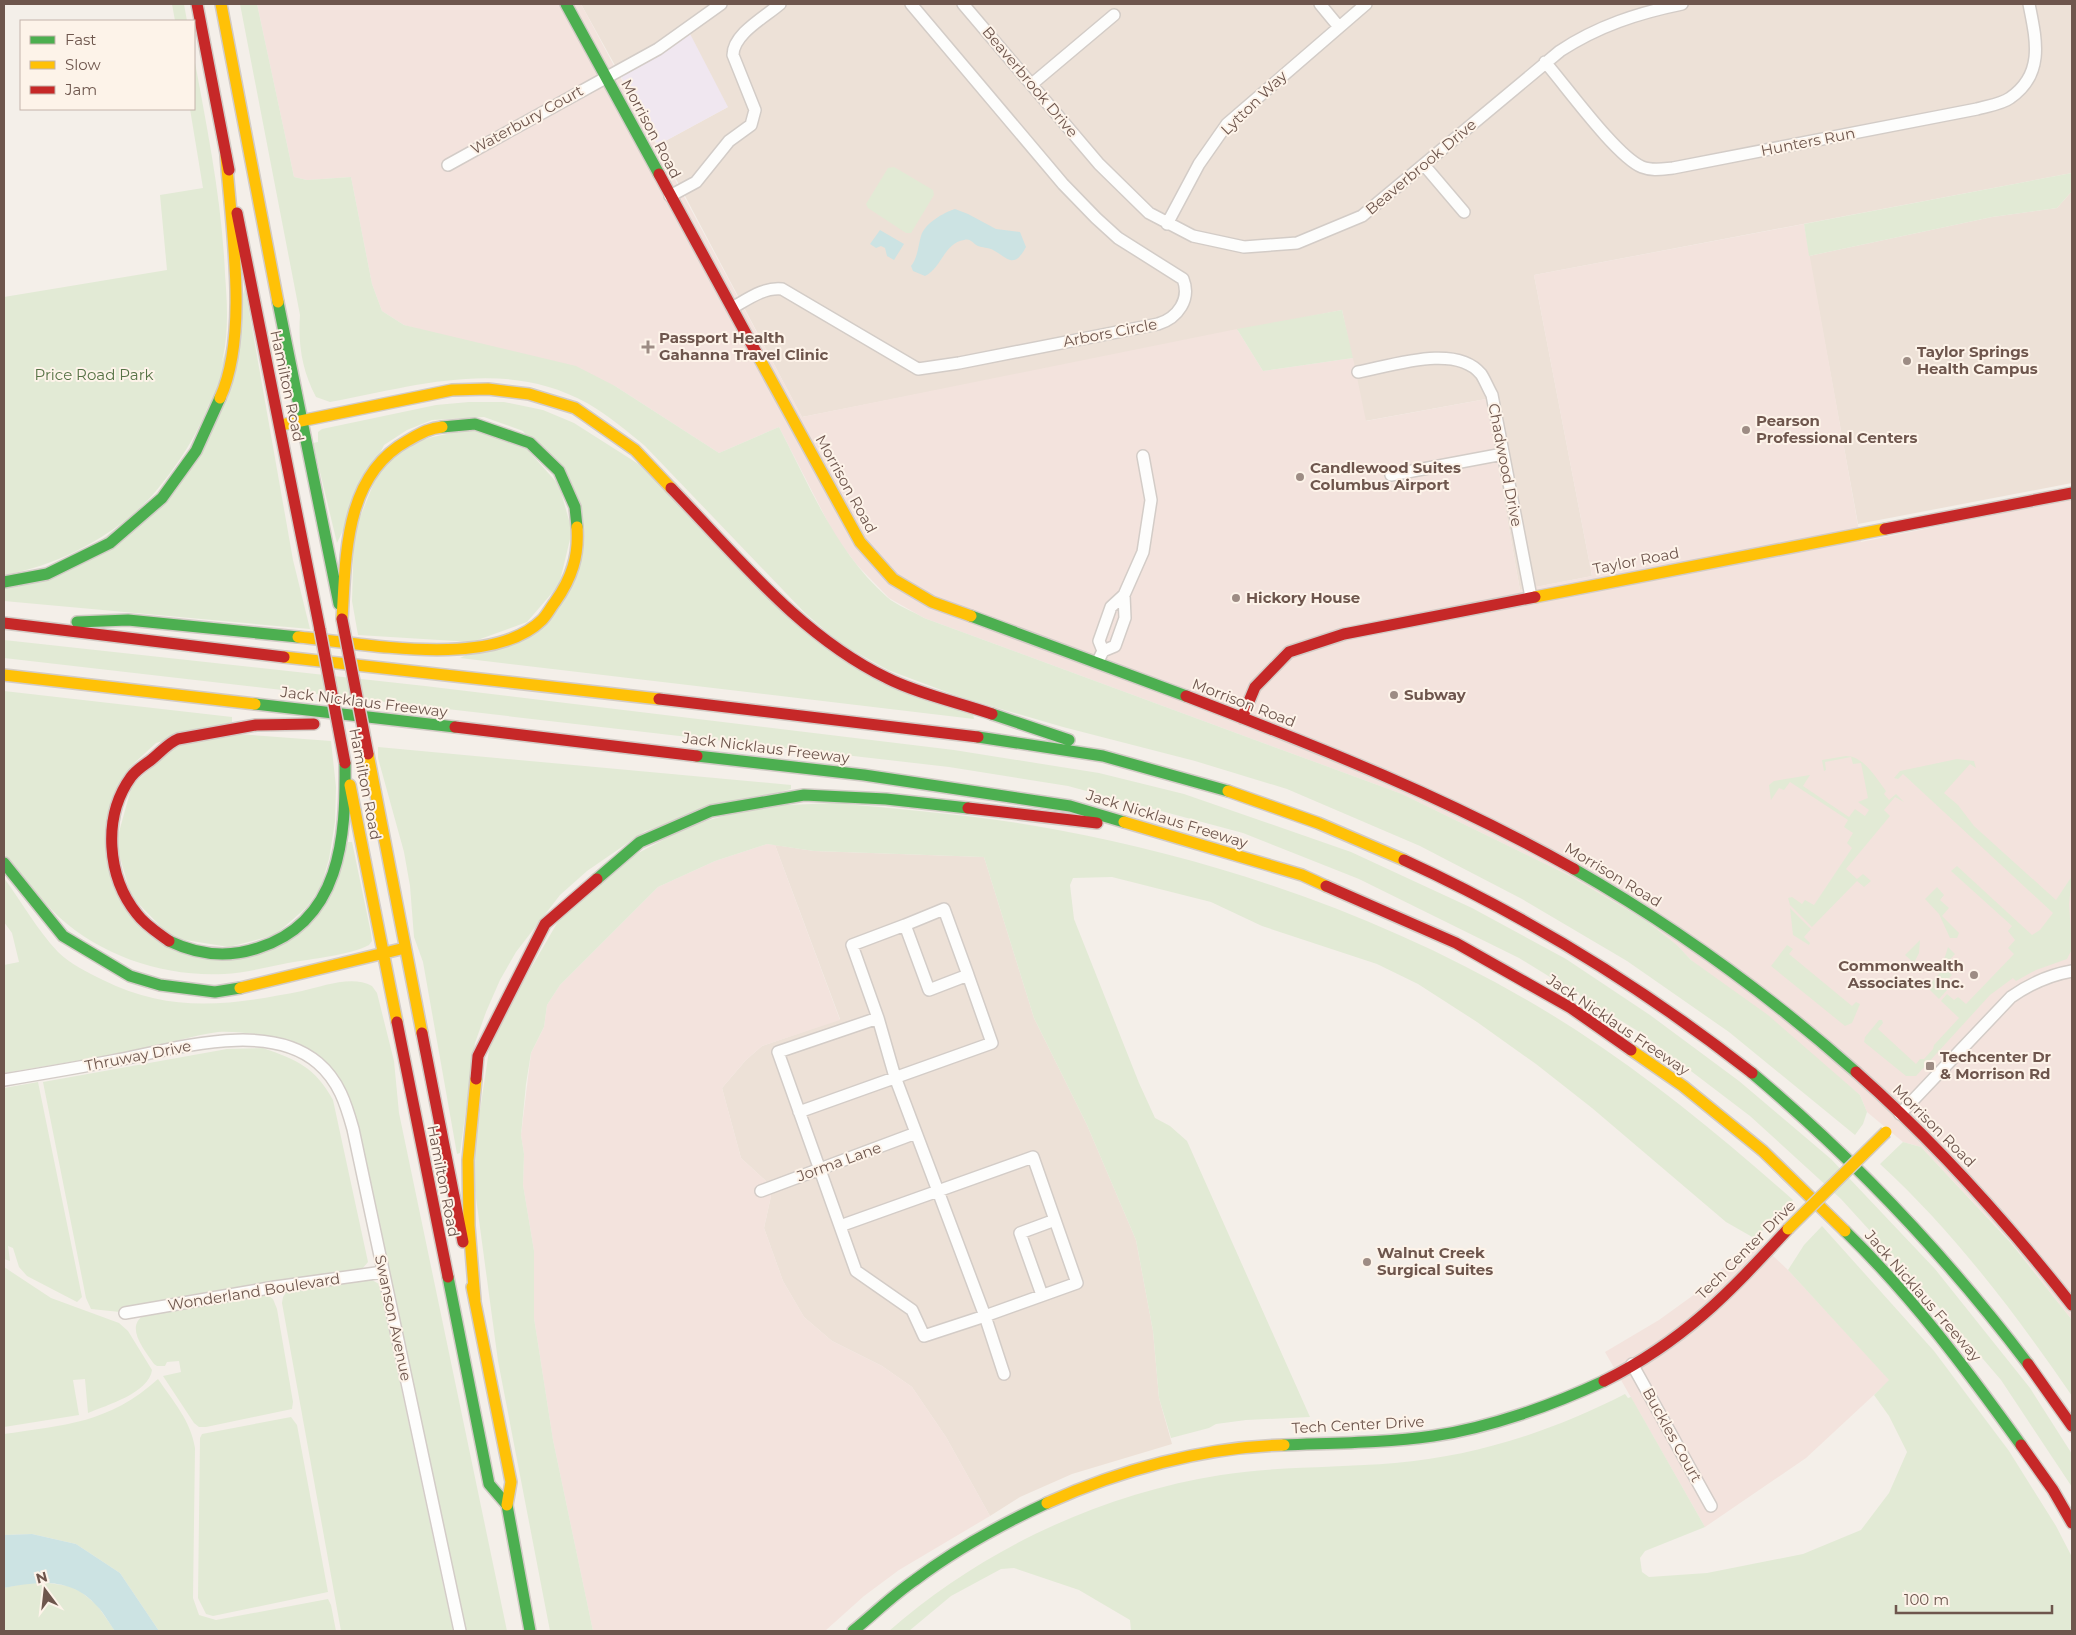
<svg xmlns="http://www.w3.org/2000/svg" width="2076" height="1635" viewBox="0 0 2076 1635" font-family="Montserrat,sans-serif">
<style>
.residential{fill:#ede1d7}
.commercial{fill:#f3e3dd}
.education{fill:#f0e7f0}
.green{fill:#e2ead5}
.water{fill:#cce3e3}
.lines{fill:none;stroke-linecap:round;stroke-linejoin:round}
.street-casing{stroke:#d3ccc7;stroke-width:14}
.fast-casing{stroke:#d2cbc6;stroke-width:14}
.slow-casing{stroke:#d2cbc6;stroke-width:14}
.jam-casing{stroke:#d2cbc6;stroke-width:14}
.street{stroke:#fdfdfc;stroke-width:11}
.fast{stroke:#4caf50;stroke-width:11}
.slow{stroke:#ffc107;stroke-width:11}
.jam{stroke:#c62828;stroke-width:11}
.slow-bridge-casing{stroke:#d2cbc6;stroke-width:14;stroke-linecap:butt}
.jam-bridge-casing{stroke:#d2cbc6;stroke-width:14;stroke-linecap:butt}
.slow-bridge{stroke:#ffc107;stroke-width:11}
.jam-bridge{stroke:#c62828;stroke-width:11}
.poi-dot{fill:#9d8c84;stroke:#fdf3e9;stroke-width:2}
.labels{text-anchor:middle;stroke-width:4;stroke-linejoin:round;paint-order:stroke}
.street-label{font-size:15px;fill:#6e564d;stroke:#fdf3e9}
.poi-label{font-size:15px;font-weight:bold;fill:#6e564d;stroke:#fdf3e9;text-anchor:start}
.park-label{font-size:15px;fill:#577346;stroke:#fdf3e9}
</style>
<rect width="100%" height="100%" fill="#f4efe9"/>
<path class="residential" d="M581,4H2072V173L1534,275L1592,576L1520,590L1486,399L1365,421L1342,310L802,417L658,145L728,107L617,69Z
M2072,191V483L1858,524L1809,256L1992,217L2057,208Z
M775,845L814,851L984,857L1034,1018L1087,1125L1136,1240L1153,1331L1159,1398L1172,1444L1072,1474L1020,1497L990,1516L946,1437L912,1387L882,1366L832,1341L804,1317L783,1281L764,1228L771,1196L766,1181L741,1158L722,1088L746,1060L762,1046L840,1019Z"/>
<path class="commercial" d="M257,4H581L802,417L1237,329L1263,371L1353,358L1366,421L1486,399L1520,590L1592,576L1534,275L1804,224L1861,542L2072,499V1320L2011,1242L1921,1147L1903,1142L1867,1112L1860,1095L1691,960L1677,945L1645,920L1568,875L1402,794L924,618L889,598L857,565L835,536L779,427L719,453L615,386L404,325L382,311L372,284L351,177L307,180L294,177Z
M767,844L775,845L840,1020L762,1046L746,1060L722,1088L741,1158L766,1181L771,1196L764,1228L783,1281L804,1317L832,1341L882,1366L912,1387L946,1437L990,1516L899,1570L864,1596L825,1631H593L553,1440L534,1318V1251L523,1185L524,1154L521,1135L531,1053L544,1027L547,1005L560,985L658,887L715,861Z
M1754,1238L1788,1270L1890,1380L1806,1458L1705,1527L1605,1352L1659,1320L1695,1294Z"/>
<path class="education" d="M686,26L728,107L658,145L617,69Z"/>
<path class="green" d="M172,4H184L187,21H175Z
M240,4H257L294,177L307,180L351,177L372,284L382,311L404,325L576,366L615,386L719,453L779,427C810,487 836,552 887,597C897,606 913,611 924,618L1402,794L1568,875L1645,920L1677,945L1691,960L1768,1015L1860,1095L1867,1112L1863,1124L1855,1135L1729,1032L1627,961L1522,899L1420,846L1287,789L1195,761L1063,727L960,697L888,670L841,644L805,613L645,446C627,431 608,415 587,403C504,357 416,386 330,402L316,397C302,370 298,345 300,315Z
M194,57C207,128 222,201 225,274C227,301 229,329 223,357C212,411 186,458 149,499C112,537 57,566 4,575V297L167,270L160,195L203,188L190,109H194Z
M894,167L933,190L934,195L911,233H906L868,208L866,204L888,168Z
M2072,173V191L2057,208L1992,217L1809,256L1804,224Z
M245,288L293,560L310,629L4,601V588L58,575L189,469Z
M1342,310L1353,358L1263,371L1237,329Z
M469,402H504L543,410L574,423L640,465L813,638L973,714L974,719L460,658L551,614L581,515L523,431L484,417L432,420L407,430L384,445L337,543L313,443L318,442V432L322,429L436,405Z
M475,428L525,447L559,485L572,531L559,585L527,622L472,642L358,635L352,601L354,532L379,470L414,441Z
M4,640L425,686L954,750L1099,773L1184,794L1351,852L1472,908L1566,959L1650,1015L1739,1081L1831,1159L1935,1269L2030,1388L2072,1454V1487L2001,1380L1924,1290L1841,1199L1750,1116L1641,1033L1519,958L1359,879L1243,833L1068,786L949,767L4,658Z
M4,691L232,717V722L156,743L130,767L110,877L179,952L289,941L348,842H352L371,933L372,941L369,945C351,955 310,959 288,963C267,967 245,973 224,974C165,977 103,957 59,917C39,898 22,875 4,854Z
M238,734L331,741L336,787L335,822L329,859L321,886L307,907L275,935L229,947L179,939L166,932L131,896L116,843L132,785L180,743Z
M378,747L791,785V789L645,831L587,871L560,895L516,952L500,980L486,1012L475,1043L460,1153L457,1154L423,962L414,937L410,886L404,852L378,758Z
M1846,756C1864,756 1876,778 1886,791L1884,794L1889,800L1896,794L1904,802L1895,797L1884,810L1890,816L1846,869L1857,879L1863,874L1871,881L1864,887L1857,881L1812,927L1790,905L1788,898L1792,897L1802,904L1805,900L1814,905L1852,848L1847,843L1853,833L1844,827L1848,820L1790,782L1784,790L1779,788L1771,800L1769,785L1774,781L1810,775L1803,786L1849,817L1855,809L1865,816L1869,810L1858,802L1868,798L1861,763L1853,764L1851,757L1825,762L1826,770L1824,771L1822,760Z
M1957,759L1974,761L1976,768L1970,764L1944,793L1958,805L1974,826L2056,900L2072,876L2069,904L2072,949L2067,959L2036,970L2016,981L2013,978L1990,995L1916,1076H1906L1864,1042L1865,1037L1879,1020H1882L1883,1023L1878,1029L1916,1064L1920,1059H1924L1933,1049L1934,1045L1959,1018L1941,1001L1947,994L1954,1000L1958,997L1966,1004L2014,954L2008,948L2015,940L2008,931L2012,926L1951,871L1957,866L2032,935L2040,930L2053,913L1903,774L1898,779L1894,778L1900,771Z
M836,803C910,810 985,816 1058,830C1240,864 1419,929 1576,1030C1653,1080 1724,1139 1793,1200L1778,1217L1754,1238L1726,1222L1592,1108L1536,1064L1477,1022L1418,984L1377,964L1262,926L1211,902L1112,877L1073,878L1070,885L1074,919L1139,1083L1155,1118L1170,1126L1187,1141L1310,1417L1246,1420L1216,1424L1209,1428L1171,1438L1159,1398L1153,1331L1136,1240L1087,1125L1034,1018L984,857L814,851L767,844L715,861L658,887L560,985L547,1005L544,1027L531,1053L526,1084L521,1135L524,1154L523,1185L534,1251V1318L553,1440L593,1631H550L498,1361L474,1183L473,1157L491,1037L560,918L627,859L691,825L760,806Z
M4,878C21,901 38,931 58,952C70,964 87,972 103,980C171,1014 231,1005 302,991C324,986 352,975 372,986L377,993L394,1061L399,1113L507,1631H464L355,1118C341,1065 311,1039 256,1034C243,1033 230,1031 218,1032C193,1035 168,1044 143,1049C97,1058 50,1065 4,1073V965L19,962L12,933L4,922Z
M1937,887L1944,895L1940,900L1949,908L1942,916L1959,933L1957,938H1950L1939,914L1925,899Z
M1790,908L1811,929L1804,937L1810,943L1809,945L1793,935Z
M1920,940L1919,953L1914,963L1905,955Z
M1787,945L1793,949L1789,954L1852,1006L1856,1002L1860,1004L1852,1023L1845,1026L1771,966Z
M1948,947L1955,954L1943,967L1952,975L1944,984L1948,989L1939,999L1927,987L1940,973Z
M263,1048C297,1060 315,1067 333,1100L368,1262L362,1269L120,1312L91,1309L86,1298L43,1082L227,1049Z
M38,1082L82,1297L77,1302L27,1276L19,1267L13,1248L8,1246L10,1261L4,1259V1088Z
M1903,1142L1921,1147L2011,1243L2072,1320V1396C2016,1314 1953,1231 1880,1164Z
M1822,1226L1934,1351L2009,1451L2056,1526L2072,1557V1631H1131L1130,1620L1079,1590L1014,1568L1001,1569L951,1596L909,1631H889C981,1550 1100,1494 1221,1475C1279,1466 1337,1468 1395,1463C1476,1456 1553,1431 1625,1394L1628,1398L1631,1397L1705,1527L1645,1551L1640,1558L1642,1572L1649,1577L1707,1573L1803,1554L1861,1530L1889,1493L1907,1452L1889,1416L1874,1395L1889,1380L1788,1270L1804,1245Z
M4,1267L51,1298L119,1323L128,1331L152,1370C149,1393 107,1405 88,1413L85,1379L73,1380L79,1415L4,1427Z
M363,1278L372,1280L379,1284L453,1631H341L282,1303L283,1297L287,1291Z
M266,1294L273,1299L277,1309L293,1402L292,1409L206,1427H199L194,1423L163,1376L181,1372L179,1361L167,1362L165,1366H157L154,1364C143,1348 122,1323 149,1313Z
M158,1379C173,1401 191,1421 195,1448L193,1598L199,1615L216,1620L328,1599L331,1605L336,1631H159L120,1573L76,1544L32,1534L4,1535V1434C66,1425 109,1423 158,1379Z
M291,1417L297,1425L328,1592L213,1616L206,1614L198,1598L200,1438L202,1434Z
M35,1581L75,1587L97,1605L115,1631H4V1588Z"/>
<path class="water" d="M955,209L968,214L996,229L1020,232L1026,247C1014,269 1009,259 993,250C988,247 982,248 978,246C972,243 971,238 964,240C944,243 941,269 925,276L913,271L911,266C918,257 918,246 921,236C925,223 943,213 955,209Z
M880,230L904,244L894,260L887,256L885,248L881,246L876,248L870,244Z
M32,1534L76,1544L120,1573L159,1631H115C109,1623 104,1613 97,1606C72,1577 38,1581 4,1588V1535Z"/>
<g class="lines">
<g class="street-casing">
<path id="street" d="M963,4L1099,164L1149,213L1193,236L1244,247L1297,243L1362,216L1560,51C1598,26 1638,13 1682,4
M1320,4L1339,27
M1545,62C1566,86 1616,156 1642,167C1652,171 1662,169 1673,168L1977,109C1987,106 2002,104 2010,98C2045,74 2036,39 2029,4
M1032,84L1114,15
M448,165L658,49L721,4
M1424,165L1464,212
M670,196L696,182L729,141L751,125L755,110L733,55C733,34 765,17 780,4
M1167,224L1199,164L1227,124L1366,4
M732,308C748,299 764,287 782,289L918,369L959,363L1158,324C1178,318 1191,299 1183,279L1118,238L1096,218L1063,184L911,4
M1358,372C1391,366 1456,343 1481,374C1485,380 1488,388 1492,395L1531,597
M1391,475L1503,454
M1103,651L1099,641L1111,607L1124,595L1143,552L1151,500L1143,456
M1100,657L1103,651L1115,646L1125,618L1124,595
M878,1018L852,945L905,925
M4,1080C40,1074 76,1068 112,1061C172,1050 267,1019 318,1063C339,1081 346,1104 353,1129L460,1631
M799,1112L992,1043L968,975L929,990L905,925L944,909L968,975
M1900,1114L2011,997C2031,983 2049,975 2072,971
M1033,1157L1077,1283L985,1316L938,1191Z
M761,1191L916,1133
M840,1226L938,1191L895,1077L878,1018L778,1052L856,1271L912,1310L924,1336L985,1316L1004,1374
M1042,1295L1020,1233L1055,1220
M125,1313L275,1287L383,1272
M1632,1364L1711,1506"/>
</g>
<g class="fast-casing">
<path id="fast" d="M566,4L659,174
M278,302L339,604
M442,427L475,424L530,443L559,471L575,507L577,527
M4,582L47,574L110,543L162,498L196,451L220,398
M971,616L1186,696
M77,622L128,620L298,637
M255,704L455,727
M992,714L1069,740
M978,737L1103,756L1228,791
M697,756L864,775L1070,806L1124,822
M4,863L63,936L130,976L160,985L215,992L240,988
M1574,869C1674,926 1769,995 1856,1072
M597,879L640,842L711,811L804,795L886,799L968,808
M169,941C198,955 228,958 258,948C341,922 346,837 345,763
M1752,1073C1855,1160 1947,1257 2028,1364
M1845,1231C1912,1296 1967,1370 2021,1445
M448,1277L489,1484L507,1505
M1284,1445C1334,1443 1384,1443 1433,1436C1489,1428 1553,1405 1604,1381
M507,1505L530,1631
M853,1631C874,1614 893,1595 915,1580C956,1549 1000,1525 1047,1503"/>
</g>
<g class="slow-casing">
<path id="slow" d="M221,4L278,302
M757,354L860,542L893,579L932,602L971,616
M220,398C249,335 231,225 226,156
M281,425L452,390L488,389L529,394L575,408L635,450L671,488
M1535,597L1885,529
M342,619C346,556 344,476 407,441C418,435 428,428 442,427
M298,637C363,643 491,670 542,620C547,615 551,607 555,602C572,578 579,556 577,527
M284,657L659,699
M4,675L255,704
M368,754L422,1033
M350,785L397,1022
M1228,791L1318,823L1404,860
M1124,822L1302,875L1326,886
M240,988L405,948
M1631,1050L1683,1086L1763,1151L1845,1231
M472,1287L511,1482L507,1505
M475,1300L469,1226L468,1160L476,1079
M1047,1503C1120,1470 1203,1447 1284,1445"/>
</g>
<g class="jam-casing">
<path id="jam" d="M197,4L229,170
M659,174L757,354
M237,213L320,630
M671,488C737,556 800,636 887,678C916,693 960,703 992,714
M1885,529L2072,493
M4,623L284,657
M1186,696C1319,747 1450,799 1574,869
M659,699L978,737
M1242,718L1255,687L1289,652L1344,634L1535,597
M455,727L697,756
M968,808L1097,823
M1404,860C1528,917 1645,989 1752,1073
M1326,886L1456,943L1571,1008L1631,1050
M169,941C158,933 145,925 137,914C107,877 102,817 131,777C136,770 144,765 151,760C160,753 168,743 178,739L256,725L314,724
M397,1022L448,1277
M422,1033L463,1242
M1856,1072C1936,1143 2006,1221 2072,1305
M476,1079L478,1056L545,924L597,879
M2028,1364L2072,1426
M1604,1381C1684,1341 1728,1294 1788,1229
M2021,1445L2053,1490L2072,1523"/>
</g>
<use href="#street" class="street"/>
<use href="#fast" class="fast"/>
<use href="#slow" class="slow"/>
<use href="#jam" class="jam"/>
<g class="slow-bridge-casing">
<path id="slow-bridge" d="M1788,1229L1886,1132"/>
</g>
<g class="jam-bridge-casing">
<path id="jam-bridge" d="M342,619L368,754
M320,630L345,763"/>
</g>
<use href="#slow-bridge" class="slow-bridge"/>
<use href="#jam-bridge" class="jam-bridge"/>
</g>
<g class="poi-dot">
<path d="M645.5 339.5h5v5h5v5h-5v5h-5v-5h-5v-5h5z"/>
<circle cx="1907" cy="361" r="5"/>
<circle cx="1746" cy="430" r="5"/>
<circle cx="1300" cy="477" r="5"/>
<circle cx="1236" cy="598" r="5"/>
<circle cx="1394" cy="695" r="5"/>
<circle cx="1974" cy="975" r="5"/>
<rect x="1925" y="1061" width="10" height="10" rx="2.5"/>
<circle cx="1367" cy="1262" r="5"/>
</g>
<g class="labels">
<g class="street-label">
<text transform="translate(1030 82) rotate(50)" y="5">Beaverbrook Drive</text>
<text transform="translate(1254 103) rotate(-44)" y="5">Lytton Way</text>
<text transform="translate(527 120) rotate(-29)" y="5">Waterbury Court</text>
<text transform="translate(651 129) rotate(62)" y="5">Morrison Road</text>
<text transform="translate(1808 142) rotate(-11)" y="5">Hunters Run</text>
<text transform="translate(1421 167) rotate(-40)" y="5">Beaverbrook Drive</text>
<text transform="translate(1110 333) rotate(-11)" y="5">Arbors Circle</text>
<text transform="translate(287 386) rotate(78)" y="5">Hamilton Road</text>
<text transform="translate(1505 465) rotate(79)" y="5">Chadwood Drive</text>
<text transform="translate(846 484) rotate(61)" y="5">Morrison Road</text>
<text transform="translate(1636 561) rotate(-11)" y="5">Taylor Road</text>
<text transform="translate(364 702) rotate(7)" y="5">Jack Nicklaus Freeway</text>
<text transform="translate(1244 703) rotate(21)" y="5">Morrison Road</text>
<text transform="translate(766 748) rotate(7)" y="5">Jack Nicklaus Freeway</text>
<text transform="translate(365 784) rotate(79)" y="5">Hamilton Road</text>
<text transform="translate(1167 819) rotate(17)" y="5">Jack Nicklaus Freeway</text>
<text transform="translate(1613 875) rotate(31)" y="5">Morrison Road</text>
<text transform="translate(1618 1025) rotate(34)" y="5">Jack Nicklaus Freeway</text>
<text transform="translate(138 1056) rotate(-11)" y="5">Thruway Drive</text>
<text transform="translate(1934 1126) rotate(45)" y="5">Morrison Road</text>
<text transform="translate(839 1162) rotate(-20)" y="5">Jorma Lane</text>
<text transform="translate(443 1181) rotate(79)" y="5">Hamilton Road</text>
<text transform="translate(1746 1250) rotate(-45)" y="5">Tech Center Drive</text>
<text transform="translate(254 1292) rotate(-9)" y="5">Wonderland Boulevard</text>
<text transform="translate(1923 1296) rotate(49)" y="5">Jack Nicklaus Freeway</text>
<text transform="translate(393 1318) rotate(78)" y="5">Swanson Avenue</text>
<text transform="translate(1358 1425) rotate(-3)" y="5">Tech Center Drive</text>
<text transform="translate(1672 1435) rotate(61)" y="5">Buckles Court</text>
</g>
<g class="poi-label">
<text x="659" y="343">Passport Health<tspan x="659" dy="17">Gahanna Travel Clinic</tspan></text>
<text x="1917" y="357">Taylor Springs<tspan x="1917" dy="17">Health Campus</tspan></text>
<text x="1756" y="426">Pearson<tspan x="1756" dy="17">Professional Centers</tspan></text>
<text x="1310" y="473">Candlewood Suites<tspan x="1310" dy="17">Columbus Airport</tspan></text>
<text x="1246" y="603">Hickory House</text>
<text x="1404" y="700">Subway</text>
<text x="1964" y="971" text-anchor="end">Commonwealth<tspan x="1964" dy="17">Associates Inc.</tspan></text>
<text x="1940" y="1062">Techcenter Dr<tspan x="1940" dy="17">&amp; Morrison Rd</tspan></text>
<text x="1377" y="1258">Walnut Creek<tspan x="1377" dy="17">Surgical Suites</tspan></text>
</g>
<g class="park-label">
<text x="94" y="380">Price Road Park</text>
</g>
</g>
<rect width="2076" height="1635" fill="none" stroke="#6e564d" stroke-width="10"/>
<rect x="20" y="20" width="175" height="90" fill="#fdf3e9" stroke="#c4b4ab"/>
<rect x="30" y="36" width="25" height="8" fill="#4caf50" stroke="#c4b4ab"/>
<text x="65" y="45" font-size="15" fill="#6e564d">Fast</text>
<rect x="30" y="61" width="25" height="8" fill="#ffc107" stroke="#c4b4ab"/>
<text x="65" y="70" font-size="15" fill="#6e564d">Slow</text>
<rect x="30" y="86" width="25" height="8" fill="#c62828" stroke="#c4b4ab"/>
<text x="65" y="95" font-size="15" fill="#6e564d">Jam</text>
<g transform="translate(45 1590) rotate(345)" stroke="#fdf3e9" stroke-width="4" paint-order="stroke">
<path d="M0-4L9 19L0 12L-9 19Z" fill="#6e564d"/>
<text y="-8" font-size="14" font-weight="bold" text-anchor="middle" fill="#6e564d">N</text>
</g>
<path d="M1896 1605v8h156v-8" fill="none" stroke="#6e564d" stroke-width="2.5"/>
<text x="1904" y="1605" font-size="15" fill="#6e564d" stroke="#fdf3e9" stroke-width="4" paint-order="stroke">100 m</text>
</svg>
